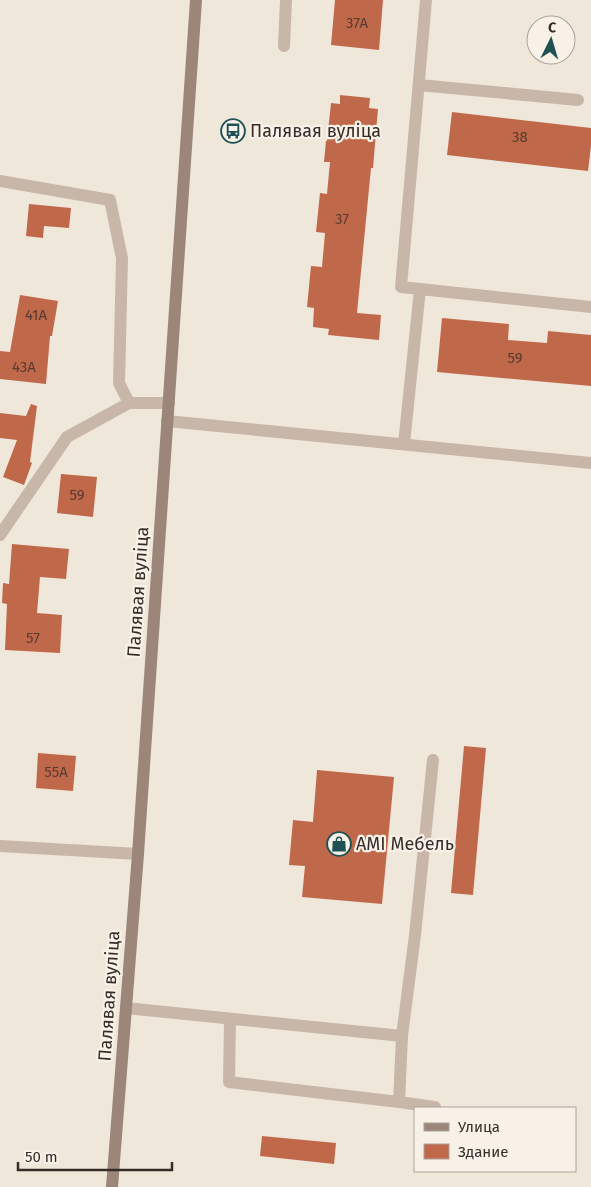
<svg xmlns="http://www.w3.org/2000/svg" width="591" height="1187" viewBox="0 0 591 1187" font-family="'Fira Sans',sans-serif">
<style>
.building{fill:#c0684a}
.lines{fill:none;stroke-linecap:round;stroke-linejoin:round}
.lane{stroke:#c8b7a8;stroke-width:12}
.street{stroke:#c8b7a8;stroke-width:12}
.secondary{stroke:#9b8679;stroke-width:12}
.labels{text-anchor:middle;stroke-width:4.5;stroke-linejoin:round;paint-order:stroke}
.number-label{font-size:15px;fill:#583b30}
.poi-label{font-size:18px;fill:#352c28;stroke:#f8f1e7;text-anchor:start}
.street-label{font-size:18px;fill:#352c28;stroke:#f8f1e7}
</style>
<rect width="100%" height="100%" fill="#f0e7db"/>
<path class="building" d="M335,0H383L379,50L331,45Z
M340,95L370,98L369,108L378,109L373,168H371L357,313L381,315L379,340L328,335L329,329L313,327L314,308L307,307L311,266L322,267L325,233L316,232L320,193L327,194L330,162H324L326,141H327L331,103L340,104Z
M452,112L591,128V146L588,171L447,155Z
M29,204L71,208L69,228L44,226L43,238L26,236Z
M20,295L58,301L52,336H50L46,384L0,379V351L10,352Z
M442,318L509,324L508,340L547,343L548,331L591,335V386L437,372Z
M31,404L37,406L30,462L32,463L24,485L3,477L17,440L0,438V413L26,416Z
M61,474L97,477L93,517L57,513Z
M12,544L69,549L66,579L40,577L37,613L62,615L60,653L5,650L7,604L2,603L3,583L9,584Z
M464,746L486,748L473,895L451,893Z
M38,753L76,756L73,791L36,788Z
M317,770L394,777L382,904L302,897L305,866L289,865L293,820L313,822Z
M262,1136L336,1143L334,1164L260,1156Z"/>
<g class="lines">
<path class="lane" d="M284,46L286,0
M419,85L578,100
M420,289L591,307
M404,444L420,289L401,287L426,0
M0,846L138,854
M126,1008L402,1036L415,935L433,760
M230,1019L229,1082L399,1102L435,1107
M399,1102L402,1036"/>
<path class="street" d="M0,181L110,200L122,258L119,383L129,403
M167,421L591,463
M0,535L67,437L129,403H169"/>
<path class="secondary" d="M112,1187L138,854L196,0"/>
</g>
<defs>
<g id="bus-ring" transform="scale(1.25)"><circle r="9.5" fill="#f8f1e7" stroke="#1f5054" stroke-width="1.5"/><path d="M-5-6H5V4H4V6H2V4H-2V6H-4V4H-5ZM-3.5-4V0h7V-4ZM-3.5 1.2v1.5H-2V1.2ZM2 1.2v1.5H3.5V1.2Z" fill="#1f5054"/></g>
<g id="shop-ring" transform="scale(1.25)"><circle r="9.5" fill="#f8f1e7" stroke="#1f5054" stroke-width="1.5"/><path d="M-5-2.5h2.3a2.7 3.5 0 0 1 5.4 0H5L5.5 6h-11ZM-1.5-2.5h3a1.5 2.3 0 0 0-3 0Z" fill="#1f5054"/></g>
</defs>
<g fill-rule="evenodd">
<use href="#bus-ring" x="233" y="131"/>
<use href="#shop-ring" x="339" y="844"/>
</g>
<g class="labels">
<g class="number-label">
<text x="357" y="28">37А</text>
<text x="520" y="142">38</text>
<text x="342" y="224">37</text>
<text x="36" y="320">41А</text>
<text x="515" y="363">59</text>
<text x="24" y="372">43А</text>
<text x="77" y="500">59</text>
<text x="33" y="643">57</text>
<text x="56" y="777">55А</text>
</g>
<g class="poi-label">
<text x="250" y="137">Палявая вуліца</text>
<text x="356" y="850">AMI Мебель</text>
</g>
<g class="street-label">
<text transform="translate(138 592) rotate(-86)" y="6">Палявая вуліца</text>
<text transform="translate(109 996) rotate(-86)" y="6">Палявая вуліца</text>
</g>
</g>
<rect x="414" y="1107" width="162" height="65" fill="#f8f1e7" stroke="#aaa29b"/>
<rect x="424" y="1123" width="25" height="8" fill="#9b8679" stroke="#aaa29b"/>
<text x="458" y="1132" font-size="15" fill="#352c28">Улица</text>
<rect x="424" y="1144" width="25" height="15" fill="#c0684a" stroke="#aaa29b"/>
<text x="458" y="1157" font-size="15" fill="#352c28">Здание</text>
<g transform="translate(551 40) rotate(5)"><circle r="24" fill="#f8f1e7" stroke="#aaa29b"/>
<path d="M0-4L9 19L0 12L-9 19Z" fill="#1f5054"/>
<text y="-8" font-size="14" font-weight="bold" text-anchor="middle" fill="#352c28">С</text>
</g>
<path d="M18 1162v8h154v-8" fill="none" stroke="#352c28" stroke-width="2.5"/>
<text x="25" y="1162" font-size="15" fill="#352c28" stroke="#f8f1e7" stroke-width="4" paint-order="stroke">50 m</text>
</svg>
